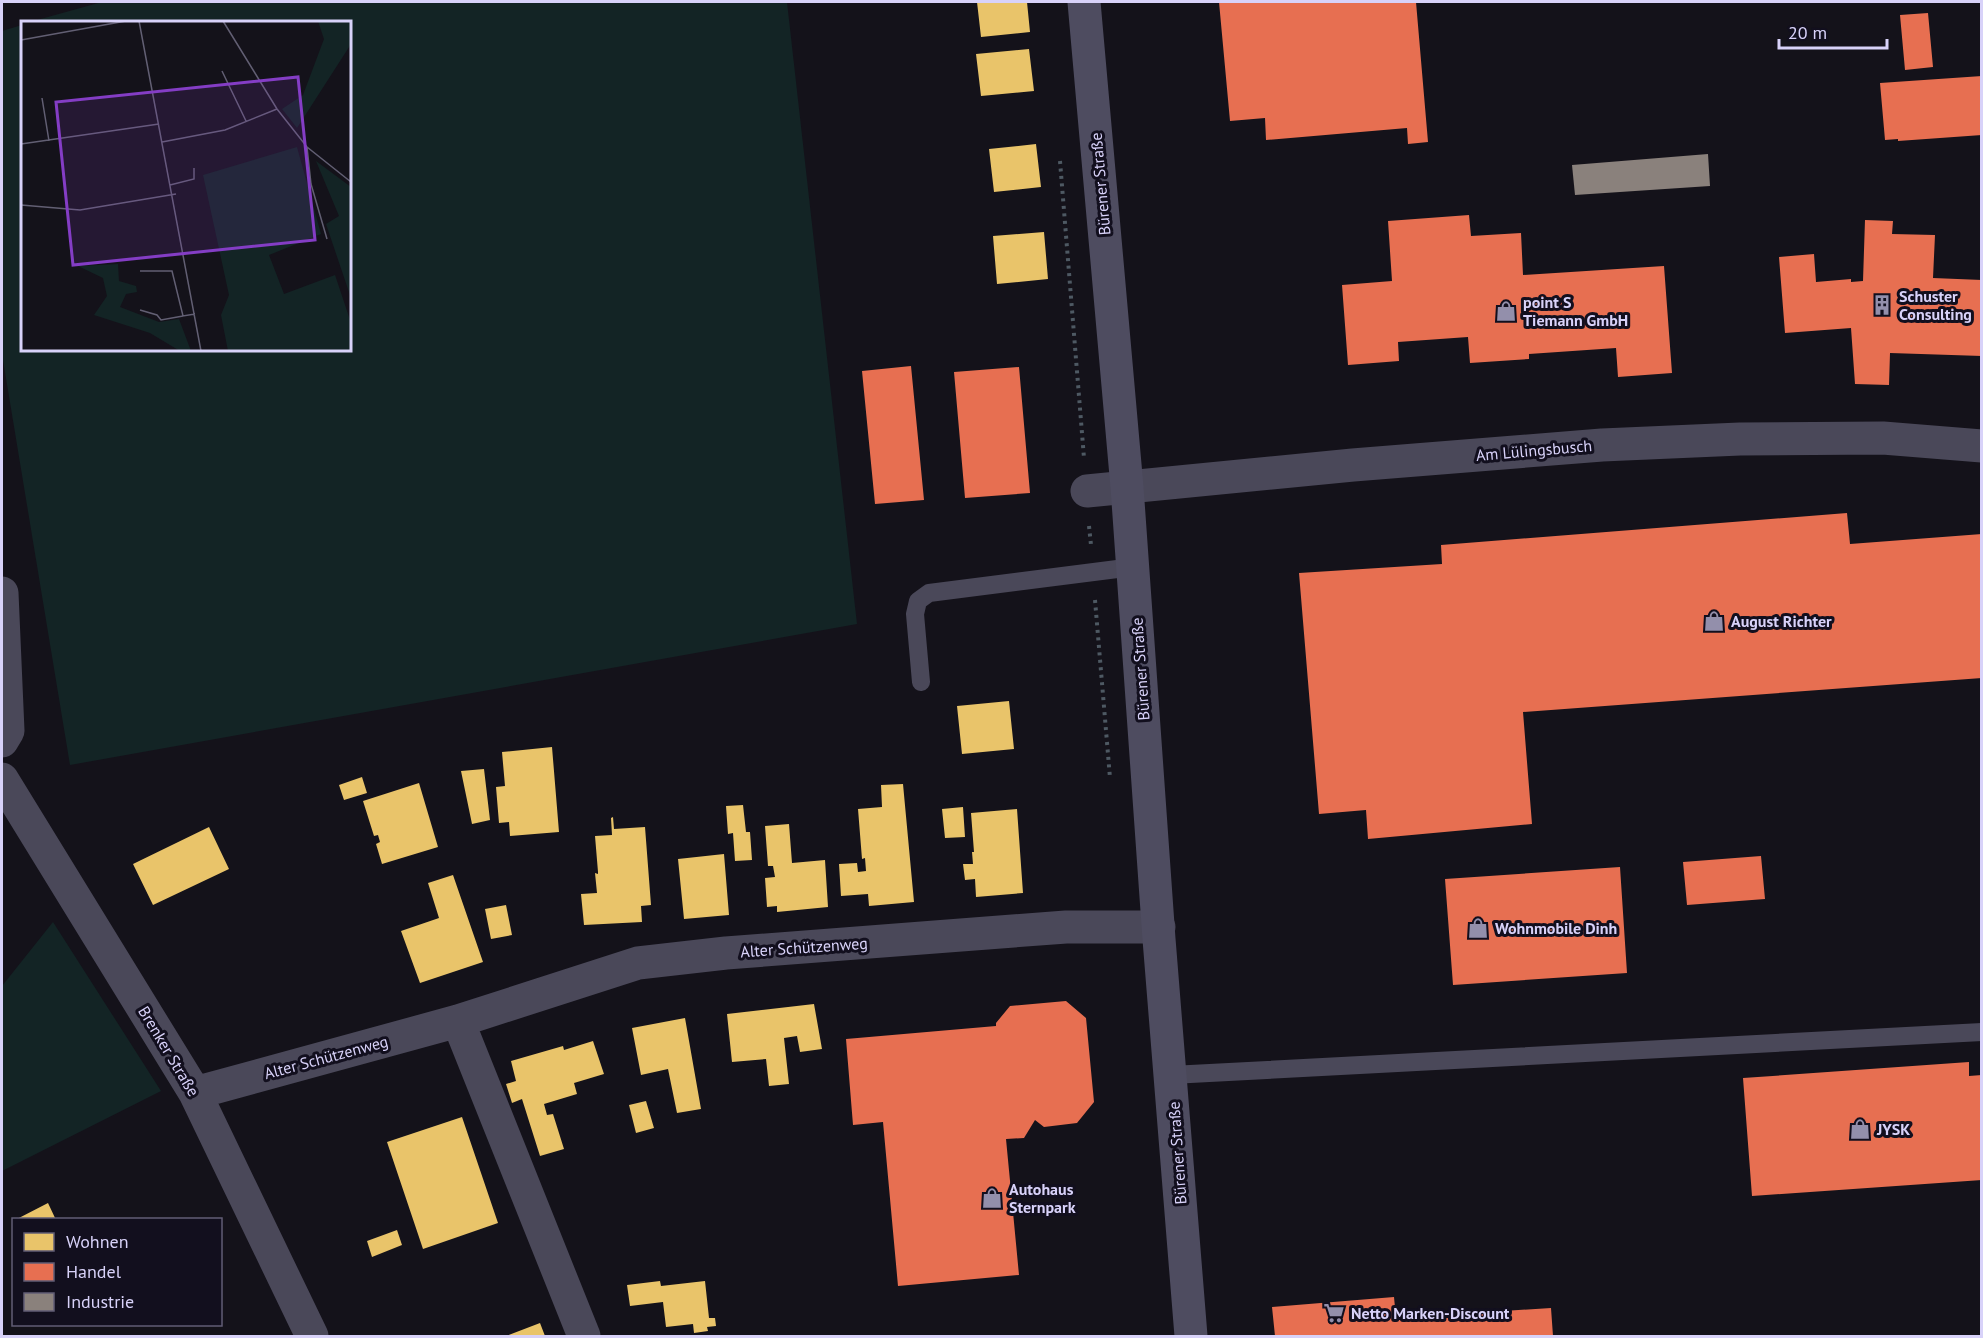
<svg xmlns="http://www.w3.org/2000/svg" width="1983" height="1338" viewBox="0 0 1983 1338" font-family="'PT Sans',sans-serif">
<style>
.green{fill:#132425}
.homes{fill:#e9c46a}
.shops{fill:#e76f51}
.industry{fill:#8a817c}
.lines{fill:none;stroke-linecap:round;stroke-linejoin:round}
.path{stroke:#4e5963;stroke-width:4;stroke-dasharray:3 4.5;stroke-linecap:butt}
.lane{stroke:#4a4859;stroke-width:18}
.street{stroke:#4a4859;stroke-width:33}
.secondary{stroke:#4e4c60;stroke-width:33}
.labels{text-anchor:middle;stroke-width:6;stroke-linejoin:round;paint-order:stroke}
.street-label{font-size:16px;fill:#d8d2f9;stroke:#120f1e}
.poi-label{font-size:16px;font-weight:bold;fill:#d8d2f9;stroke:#120f1e;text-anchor:start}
.inset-road{fill:none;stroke:#625f73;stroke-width:1.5}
.view{fill:#843dc5;fill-opacity:0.15;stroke:#843dc5;stroke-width:3}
.inset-edge{fill:none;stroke:#d8d2f9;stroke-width:3}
</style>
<rect width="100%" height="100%" fill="#14121a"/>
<path class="green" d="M102,2H787L857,624L70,765L2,354V31L22,25V350H350V22H30Z
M53,922L161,1091L2,1171V986Z"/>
<path class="homes" d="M977,2H1027L1030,32L981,37Z
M1029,49L1034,91L981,96L976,54Z
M1036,144L1041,187L994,192L989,149Z
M1044,232L1048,279L997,284L993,236Z
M1009,701L1014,749L962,754L957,706Z
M552,747L559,832L510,836L509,822L499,823L496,787L505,786L502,752Z
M484,769L490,820L472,824L461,771Z
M362,777L367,793L344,800L339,785Z
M419,783L438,847L382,864L376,844L380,842L378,835L374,836L363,801Z
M903,784L914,902L869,906L868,894L841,896L839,864L857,863L858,872L866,871L865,858L862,859L858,809L882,807L881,785Z
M743,805L746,832H750L752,860L735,861L733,833L728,834L726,806Z
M963,807L965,837L945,838L942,809Z
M1017,809L1023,893L976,897L975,879L965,880L963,864H973L972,852H974L971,813Z
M613,817L614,829L645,827L651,905L641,906L642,922L584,925L581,894L597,893L595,873L598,874V872L595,836L612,835L611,818Z
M789,824L792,863L825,860L828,907L777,912V906L767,907L765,878L775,877L773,866H768L765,826Z
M209,827L229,869L153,905L133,864Z
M724,854L729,915L684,919L678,859Z
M453,875L483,962L420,983L401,931L439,918L428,883Z
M506,905L512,935L491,939L485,909Z
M814,1004L822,1049L800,1052L797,1036L784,1038L789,1084L769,1086L766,1059L732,1062L727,1014Z
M685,1018L701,1109L677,1113L668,1069L641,1075L632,1028Z
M593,1041L604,1074L574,1083L577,1094L544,1104L547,1115L553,1114L564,1149L540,1156L522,1099L512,1103L506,1084L516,1081L511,1061L563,1046L564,1050Z
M646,1101L654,1128L636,1133L629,1105Z
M462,1117L498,1223L423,1249L387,1142Z
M48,1203L56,1220H15Z
M397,1230L402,1245L372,1257L367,1241Z
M660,1281L661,1286L705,1281L709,1318H715L716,1326L707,1327L708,1331L694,1333L693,1324L666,1327L663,1302L630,1306L627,1285Z
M540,1323L545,1336H506Z"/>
<path class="shops" d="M1219,2H1416L1428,142L1408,144L1407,128L1266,140L1265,118L1230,121Z
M1928,13L1933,67L1905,70L1900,15Z
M1982,76V135L1898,141V139L1885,140L1880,83Z
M1469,215L1471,236L1521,233L1523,275L1664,266L1672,373L1618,377L1616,348L1529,354V359L1470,363L1468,337L1398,342L1399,361L1348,365L1342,285L1392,281L1388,221Z
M1865,220L1893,221L1892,234L1935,235L1933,278L1982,280V356L1890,353L1889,385L1855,384L1851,328L1785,333L1779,257L1814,254L1816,282L1851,279V282L1863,281Z
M911,366L924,500L875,504L862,371Z
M1019,367L1030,493L965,498L954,372Z
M1847,513L1850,544L1982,534V678L1523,712L1532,824L1368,839L1366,810L1319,814L1299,573L1442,564L1441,545Z
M1761,856L1765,899L1687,905L1683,862Z
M1620,867L1627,973L1453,985L1445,879Z
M1066,1001L1086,1018L1094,1102L1077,1123L1044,1127L1035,1120L1024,1138L1006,1139L1019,1275L898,1286L883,1122L853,1125L846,1039L996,1026V1023L1010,1006Z
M1969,1062V1076L1982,1075V1180L1752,1196L1743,1078Z
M1394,1297L1396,1318L1551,1308L1553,1336H1275L1272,1307Z"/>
<path class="industry" d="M1708,154L1710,186L1575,195L1572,165Z"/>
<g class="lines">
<path class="path" d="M1060,161L1084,458
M1089,526L1091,545
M1095,600L1110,778"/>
<path class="lane" d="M921,682L915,614L918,601L929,593L1133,567
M1171,1075L1982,1032"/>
<path class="street" d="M1087,491L1353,465L1602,445L1740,439L1883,438L1982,446
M2,593L8,731L2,741
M2,779L195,1093L312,1336
M458,1021L584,1336
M195,1093L458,1021L638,963L726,953L1066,927H1159"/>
<path class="secondary" d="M1084,2L1127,487L1159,939L1191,1336"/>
</g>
<defs>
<g id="building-bare" transform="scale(1.62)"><path d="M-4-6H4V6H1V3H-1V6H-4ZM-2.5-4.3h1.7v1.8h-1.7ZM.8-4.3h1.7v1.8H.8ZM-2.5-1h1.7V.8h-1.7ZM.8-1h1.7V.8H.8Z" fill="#938fab" stroke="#120f1e" stroke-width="2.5" paint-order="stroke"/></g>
<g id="shop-bare" transform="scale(1.62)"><path d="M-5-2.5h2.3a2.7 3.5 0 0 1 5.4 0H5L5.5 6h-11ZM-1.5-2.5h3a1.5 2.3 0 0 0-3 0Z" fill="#938fab" stroke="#120f1e" stroke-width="2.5" paint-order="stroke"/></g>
<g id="supermarket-bare" transform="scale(1.62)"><path d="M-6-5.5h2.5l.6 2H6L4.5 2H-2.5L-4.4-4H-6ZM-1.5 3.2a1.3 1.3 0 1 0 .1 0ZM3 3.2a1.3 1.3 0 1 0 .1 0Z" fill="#938fab" stroke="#120f1e" stroke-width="2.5" paint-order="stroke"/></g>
</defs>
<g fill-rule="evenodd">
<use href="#building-bare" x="1882" y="305"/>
<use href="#shop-bare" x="1506" y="311"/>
<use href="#shop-bare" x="1714" y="621"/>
<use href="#shop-bare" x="1478" y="928"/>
<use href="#shop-bare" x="1860" y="1129"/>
<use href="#shop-bare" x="992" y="1198"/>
<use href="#supermarket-bare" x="1334" y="1313"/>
</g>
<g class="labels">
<g class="street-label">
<text transform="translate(1100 184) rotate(-95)" y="6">Bürener Straße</text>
<text transform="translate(1534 450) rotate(-5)" y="6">Am Lülingsbusch</text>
<text transform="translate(1140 669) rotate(-94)" y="6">Bürener Straße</text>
<text transform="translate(804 947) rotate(-4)" y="6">Alter Schützenweg</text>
<text transform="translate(169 1051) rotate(59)" y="6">Brenker Straße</text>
<text transform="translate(326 1057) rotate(-15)" y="6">Alter Schützenweg</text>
<text transform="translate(1177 1153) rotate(-94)" y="6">Bürener Straße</text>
</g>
<g class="poi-label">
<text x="1899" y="302">Schuster<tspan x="1899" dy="18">Consulting</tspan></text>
<text x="1523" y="308">point S<tspan x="1523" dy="18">Tiemann GmbH</tspan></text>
<text x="1731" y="627">August Richter</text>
<text x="1495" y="934">Wohnmobile Dinh</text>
<text x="1877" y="1135">JYSK</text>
<text x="1009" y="1195">Autohaus<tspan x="1009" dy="18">Sternpark</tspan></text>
<text x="1351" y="1319">Netto Marken-Discount</text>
</g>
</g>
<g transform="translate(21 21)">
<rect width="330" height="330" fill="#14121a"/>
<path d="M297,0H330V23L276,107L261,88L282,74L303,18ZM276,126L300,213L248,234L263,273L314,254L330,302V330H207L200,294L208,274L182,154ZM295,140L330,166V277L305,203L318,195ZM97,243L98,260L115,265L116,271L105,273L99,286L138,301L158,298L170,330H159L129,312L73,294L86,275L82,257L57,245Z" fill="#132425"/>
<path class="inset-road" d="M118,0L180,330M202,0L256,88L286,126L330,161M0,19L105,0M201,50L225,100M21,77L28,120M141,121L204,109L256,88M0,123L138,103M286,126L290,163L306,218M149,164L173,158V147M0,184L59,189L155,173M119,250H151L162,295L174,293M119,289L136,294L140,299L162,295"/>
<path class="view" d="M277,56L294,219L52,244L35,81Z"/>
<rect width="330" height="330" class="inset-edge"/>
</g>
<rect width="1983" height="1338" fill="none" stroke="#d8d2f9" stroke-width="6"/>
<rect x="12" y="1218" width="210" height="108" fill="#120f1e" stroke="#615d76" stroke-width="1.5"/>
<rect x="24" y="1233" width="30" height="18" fill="#e9c46a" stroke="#615d76" stroke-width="1.5"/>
<text x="66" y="1248" font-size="18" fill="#d8d2f9">Wohnen</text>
<rect x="24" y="1263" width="30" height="18" fill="#e76f51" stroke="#615d76" stroke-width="1.5"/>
<text x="66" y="1278" font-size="18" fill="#d8d2f9">Handel</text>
<rect x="24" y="1293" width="30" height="18" fill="#8a817c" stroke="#615d76" stroke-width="1.5"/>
<text x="66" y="1308" font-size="18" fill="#d8d2f9">Industrie</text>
<path d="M1779 39v9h108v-9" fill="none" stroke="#d8d2f9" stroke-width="3"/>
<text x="1788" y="39" font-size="18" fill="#d8d2f9" stroke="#120f1e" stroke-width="4.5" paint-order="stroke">20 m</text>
</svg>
